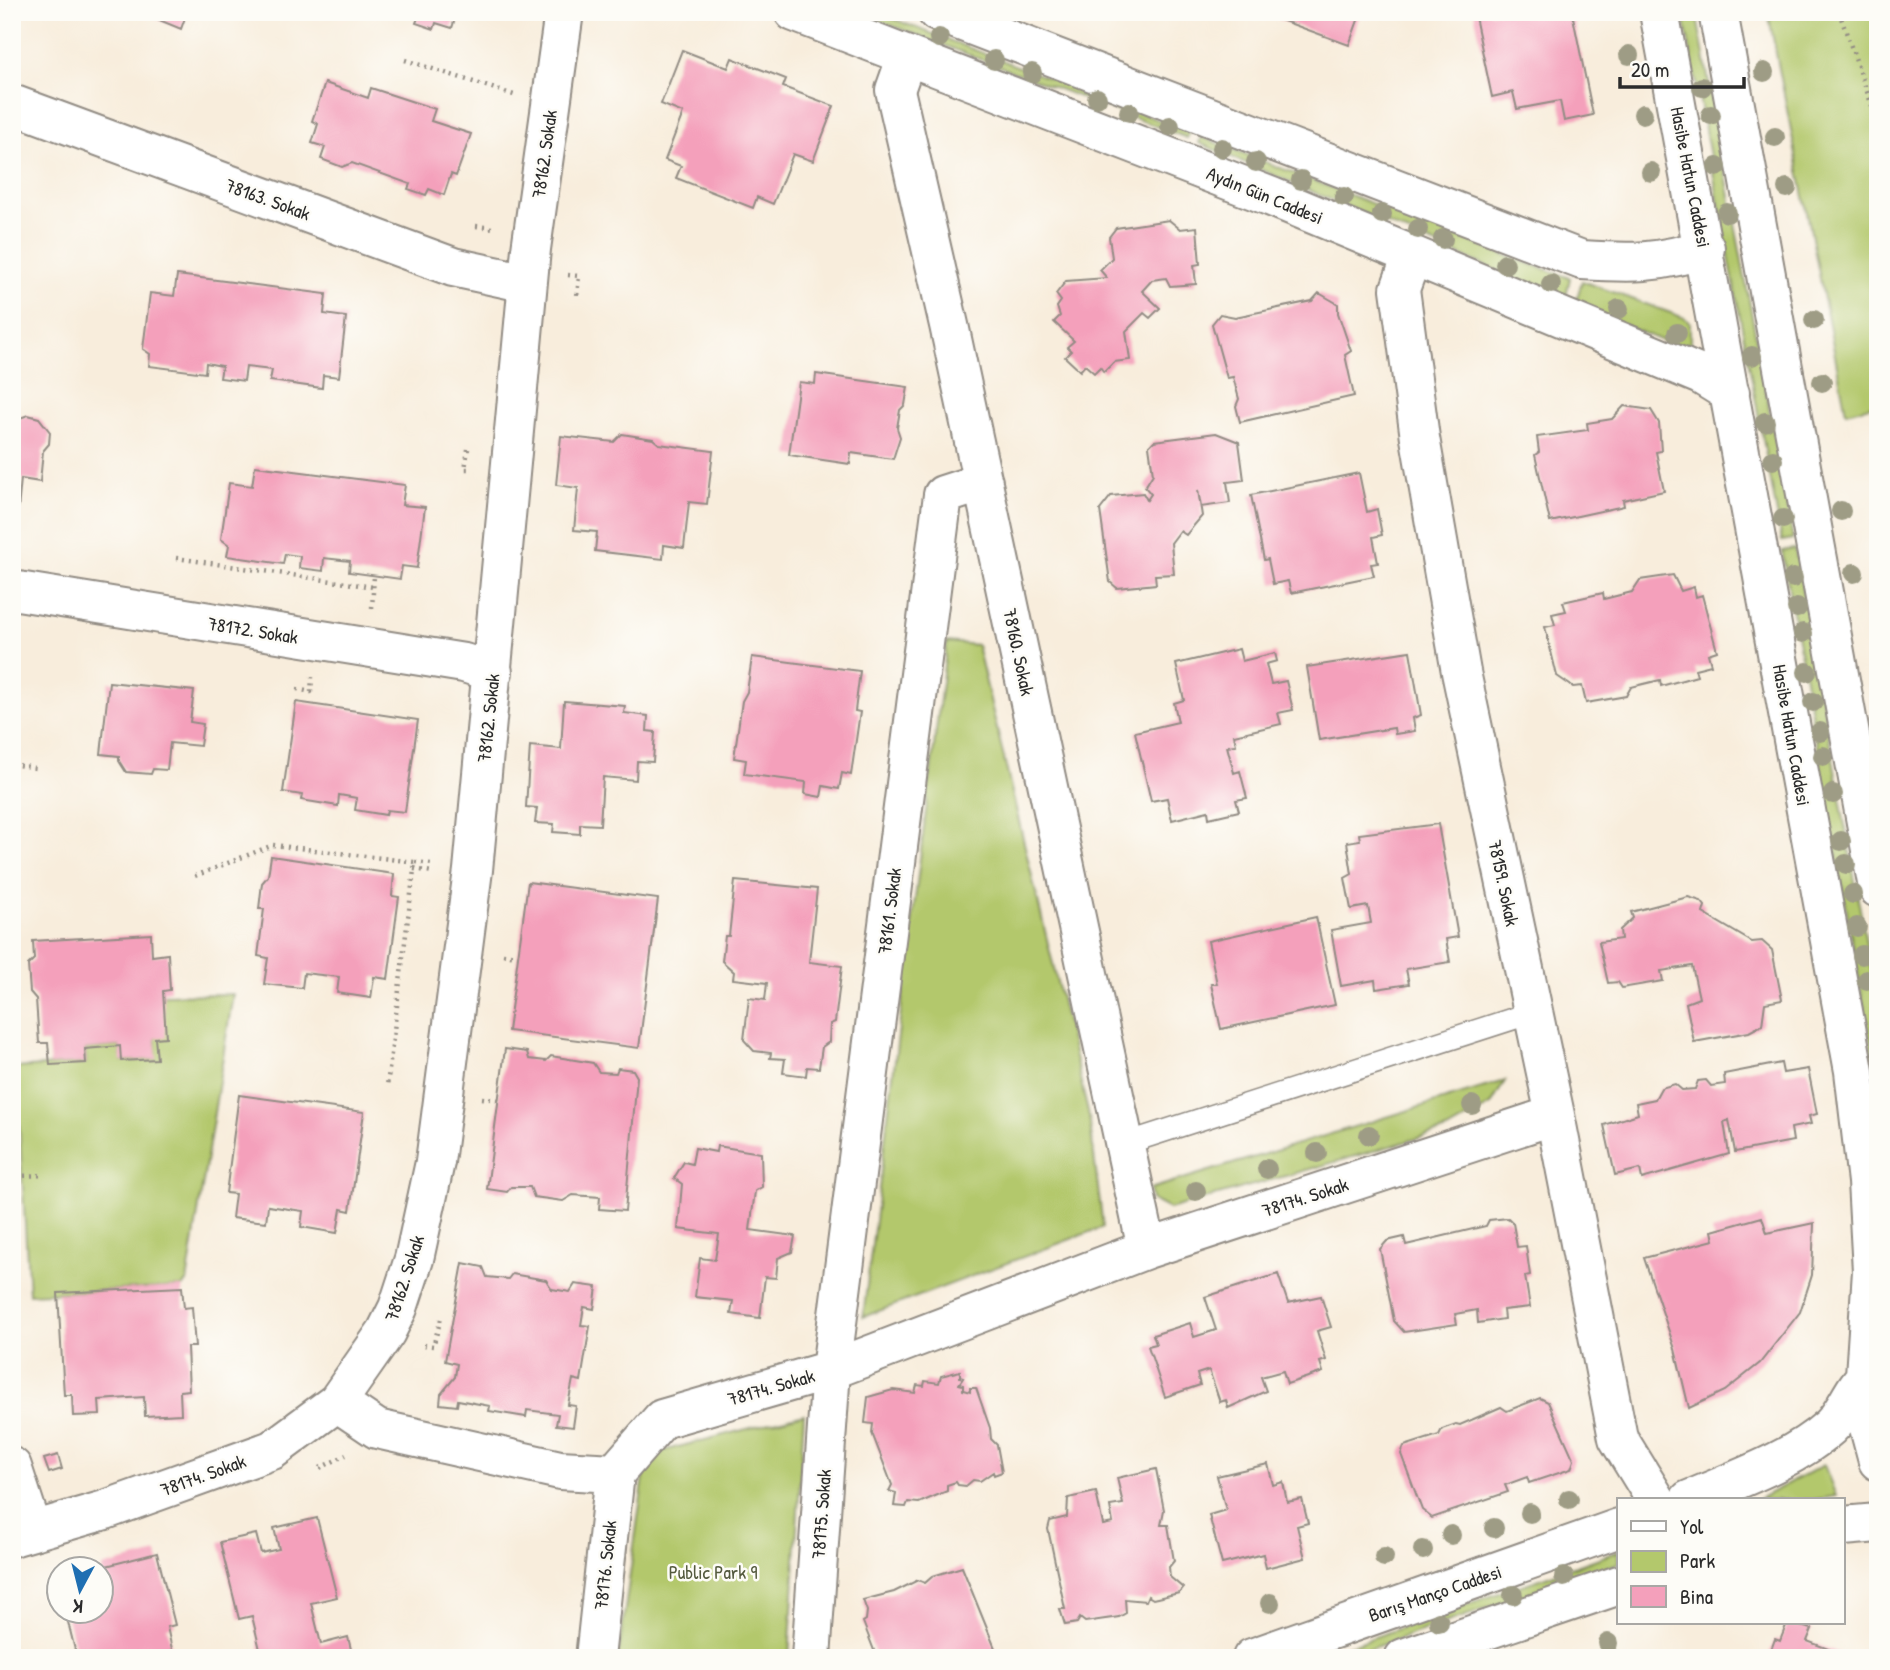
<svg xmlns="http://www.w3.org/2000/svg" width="1890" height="1670" viewBox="0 0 1890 1670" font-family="'Patrick Hand',sans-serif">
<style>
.green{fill:#b3c86c;stroke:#6f7a4c;stroke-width:2}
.building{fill:#f4a0bb}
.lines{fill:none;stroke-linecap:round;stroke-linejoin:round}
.lane-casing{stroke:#928c84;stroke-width:24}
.street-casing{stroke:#928c84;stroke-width:42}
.secondary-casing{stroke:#928c84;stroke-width:42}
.path{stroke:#928c84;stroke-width:4.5;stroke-dasharray:2 5;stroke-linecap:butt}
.lane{stroke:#fff;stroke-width:21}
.street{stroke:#fff;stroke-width:38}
.secondary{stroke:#fff;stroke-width:38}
.tree{fill:#9e9c85}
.labels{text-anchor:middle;stroke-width:5;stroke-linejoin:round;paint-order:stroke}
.street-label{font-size:19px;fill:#2b2b2b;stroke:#fdfcf7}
.park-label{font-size:19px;fill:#545a3e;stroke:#fdfcf7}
</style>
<rect width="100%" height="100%" fill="#fdfcf7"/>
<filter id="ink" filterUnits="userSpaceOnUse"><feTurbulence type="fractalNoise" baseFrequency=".0143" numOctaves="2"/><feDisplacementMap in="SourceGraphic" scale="14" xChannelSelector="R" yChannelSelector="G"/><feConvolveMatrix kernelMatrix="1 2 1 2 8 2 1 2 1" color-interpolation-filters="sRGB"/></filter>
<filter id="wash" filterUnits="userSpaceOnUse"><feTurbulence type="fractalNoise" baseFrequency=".00686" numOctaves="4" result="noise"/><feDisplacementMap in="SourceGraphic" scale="28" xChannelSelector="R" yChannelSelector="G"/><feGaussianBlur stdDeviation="1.57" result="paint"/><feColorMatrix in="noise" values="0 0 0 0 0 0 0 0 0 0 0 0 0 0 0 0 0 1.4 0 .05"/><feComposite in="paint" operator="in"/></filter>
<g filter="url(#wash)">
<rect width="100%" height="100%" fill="#f8eddc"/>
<path class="green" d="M857,12H875L1190,132L1187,138Z
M1683,12H1696L1793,539L1782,541Z
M1768,12H1878V404L1846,412Z
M1201,137L1499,253L1570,278L1565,300L1199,143Z
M1582,281L1685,318L1690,323V344L1682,349L1575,305Z
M1795,549L1878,1009V1085L1782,551Z
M947,642L977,645L1089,1116L1103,1227L863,1317Z
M233,994L187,1282L182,1287L29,1294L16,1068L86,1063L85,1049L120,1046L122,1061L156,1059L155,1038L163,995Z
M1505,1081L1491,1105L1447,1130L1169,1209L1152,1200L1150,1189Z
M804,1414L789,1658H618L647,1455Z
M1824,1465L1836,1496L1813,1500H1757Z
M1619,1551V1563L1343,1658H1315Z"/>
<g id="blocks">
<path class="building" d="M140,12H187L181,29Z
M405,12H457L452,28L436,23L434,29L416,23L418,18Z
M1259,12H1361L1349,45Z
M1474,12H1572L1593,115L1564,121L1560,101L1517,109L1513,92L1492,97Z
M682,50L728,68L732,58L786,79L783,87L834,106L813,161L793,154L773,204L757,197L753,208L676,178L681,166L665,160L683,113L661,104Z
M325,83L368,98L371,88L435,109L431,121L471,134L456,176L451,174L444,195L429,189L426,195L408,189L410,184L352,163L342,167L321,159L325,147L312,143L318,124L312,121Z
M1169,220L1180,229L1197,227L1200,264L1194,265L1196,284L1170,286L1166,278L1152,280L1142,291L1160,308L1150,318L1144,313L1126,331L1130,360L1114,362L1104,372L1100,367L1094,373L1085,365L1080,371L1065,357L1071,351L1067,347L1074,341L1054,322L1060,316L1057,307L1061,301L1056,294L1066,281L1107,278L1100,270L1112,258L1109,237L1116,228Z
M177,275L326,294L324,314L346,317L339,377L323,375L322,388L270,381L272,370L246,367L244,381L220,378L222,366L206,363L205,373L149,366L150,354L143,349L150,293L174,296Z
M1319,293L1338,304V313L1351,351L1345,355L1354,396L1240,422L1236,406L1239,399L1233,377L1227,378L1212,324L1220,314L1235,317L1312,301Z
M816,374L908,387L905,405L900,410L897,428L900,437L893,459L851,453L850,464L789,455L799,382L815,384Z
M1624,406L1651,410L1659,423L1661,451L1656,452L1664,491L1623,500L1624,506L1550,522L1535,455L1539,452L1537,437L1588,430L1587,423L1612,419Z
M28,415L39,418L50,432L49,444L43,451L40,482L21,479L16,530H12V421Z
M1216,433L1239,442L1244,480L1227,482L1230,503L1201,507L1198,490L1202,516L1186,535L1180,531L1171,543L1174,574L1155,575L1156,584L1117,588L1110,582L1100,510L1111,496L1143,493L1147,500L1151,494L1145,487L1153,474L1149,446L1154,441Z
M622,434L653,439L659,444L713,451L707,504L689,502L684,548L664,545L663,559L595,551L597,532L574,530L578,488L556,485L561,436L614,442Z
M255,466L405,485L402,505L425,507L417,568L402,566L400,579L349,572L350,561L324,558L323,571L299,568L300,556L285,554L283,564L227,556L229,545L221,539L229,483L252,486Z
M1359,473L1367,512L1377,509L1382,535L1373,537L1378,563L1371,564L1374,576L1291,593L1288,581L1273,584L1268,559L1264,560L1251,495Z
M1673,575L1681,591L1694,587L1696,597L1702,595L1717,651L1708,654L1711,665L1695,669L1697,676L1661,686L1660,680L1631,687L1626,696L1586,703L1582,686L1573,687L1557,676L1545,627L1555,625L1552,614L1566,611L1563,602L1603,593L1604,599L1632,592L1640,580Z
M1239,649L1242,661L1275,653L1277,661L1266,664L1271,684L1286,681L1293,710L1278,713L1281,724L1234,735L1236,745L1227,746L1234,773L1240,771L1247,798L1236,800L1239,811L1209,818L1208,811L1172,820L1167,798L1151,801L1135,732L1178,722L1174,703L1184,700L1176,664Z
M1410,651L1421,715L1413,718L1415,731L1395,734L1394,728L1319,740L1307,667Z
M752,657L860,671L855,711L860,712L851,775L842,773L839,789L823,786L821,797L805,794L806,782L744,774L746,760L734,758L742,701L747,692Z
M109,682L194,691L190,722L203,724L200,746L170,743L167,770L153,769L151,774L126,772L119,761V756L101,754Z
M564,701L625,706L624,713L648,716L647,731L655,732L653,762L637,761L636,780L603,777L600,825L580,824V834L553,832L554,824L535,823L537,808L526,807L530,746L561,749Z
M296,702L418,720L405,812L387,810L386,815L355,810L357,798L339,795L338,806L301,800L302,795L283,792Z
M1438,824L1458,937L1446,939L1450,962L1406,969L1409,984L1376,989L1375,980L1341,986L1331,930L1371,923L1368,906L1351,909L1345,878L1352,874L1347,842L1360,840L1359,834Z
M271,856L394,874L392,896L399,897L388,979L374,977L371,998L337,993L339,977L304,973L302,988L264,984L268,958L258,956L264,909H259L262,883L268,876Z
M735,881L817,889L809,962L842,966L835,1022L830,1024L829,1042L822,1047L819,1068L807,1067L806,1076L783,1073L785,1059L770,1058L771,1053L754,1051L744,1040L749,998L765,1000L767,983L733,979L734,972L722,961L725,936H729Z
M528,882L658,899L639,1048L508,1031Z
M1688,897L1701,901L1705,906L1703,913L1752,942L1762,941L1772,950L1782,1000L1765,1003L1762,1025L1749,1032L1694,1042L1686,1003L1699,998L1692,966L1661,971L1663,981L1622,988L1618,982L1608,983L1599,942L1621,939L1620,930L1633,918L1631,912Z
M1316,917L1335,1005L1221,1029L1211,984H1217L1208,941Z
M151,934L152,956L168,954L170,990L163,991L166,1037L155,1038L157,1059L121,1061L120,1046L85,1049L86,1063L50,1065L48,1043H39L36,999L30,992L28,965L34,959L33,941Z
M505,1049L527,1052L529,1059L546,1061L551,1056L593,1063L599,1072L616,1073L618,1068L633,1070L637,1077L625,1211L599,1209L600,1197L573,1195L563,1201L534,1197L530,1187H511L507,1192L487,1189Z
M1781,1063L1783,1073L1808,1069L1817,1114L1809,1116L1811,1124L1791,1128L1793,1141L1735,1152L1729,1120L1724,1122L1729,1154L1642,1179L1640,1169L1615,1175L1604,1125L1638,1114L1636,1103L1655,1099L1661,1088L1675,1084L1682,1090L1695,1089L1698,1081L1706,1080L1711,1086L1725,1084L1724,1074Z
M239,1095L364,1112L350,1211L341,1209L337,1233L301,1227L303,1211L268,1206L266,1222L232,1218L235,1194L226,1193Z
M717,1146L761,1153L762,1187L755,1191L750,1230L795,1236L792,1252L778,1258L776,1278L765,1277L760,1318L731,1314L733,1301L695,1297L700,1258L715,1260L719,1234L678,1229L682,1184L674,1178L684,1162L692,1164L695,1148L716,1152Z
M1762,1217L1767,1233L1814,1223L1812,1275L1800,1312L1760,1363L1725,1391L1689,1408L1675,1349L1644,1258L1714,1240L1712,1231Z
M1508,1218L1513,1223L1517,1247L1526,1246L1530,1275L1525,1276L1530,1307L1503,1310L1504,1319L1478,1323L1477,1310L1455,1314L1457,1324L1404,1332L1394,1321L1380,1249L1387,1241L1404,1237L1406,1245L1486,1226L1489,1220Z
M463,1263L483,1267L487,1277L508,1279L512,1274L546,1280L552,1289L570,1292L575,1284L597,1287L594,1309L584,1307L581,1325L590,1326L581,1381L573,1379L568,1405L576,1406L573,1427L556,1425L558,1414L527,1410L526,1417L489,1411L490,1406L458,1400L457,1406L440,1404L441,1394L455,1377L457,1364L445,1361Z
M1278,1274L1288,1303L1321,1296L1331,1327L1317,1331L1326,1360L1320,1362L1323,1372L1287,1384L1283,1371L1261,1377L1266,1391L1228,1408L1226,1400L1220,1402L1209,1370L1197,1374L1200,1385L1165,1397L1148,1346L1156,1344L1153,1335L1190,1323L1194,1337L1216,1330L1205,1297Z
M182,1287L184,1308L192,1307L195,1347H187L189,1390L180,1391L181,1414L145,1416L144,1397L99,1400L100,1415L73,1416L72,1395H64L58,1293Z
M960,1371V1377L963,1378L959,1384L963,1385V1390L970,1392V1388H976L990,1428L991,1439L997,1445L1002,1472L994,1475L993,1472L980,1481L973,1480L966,1486L958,1485L956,1482L947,1485V1491L919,1503L908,1502L906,1507L894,1506L896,1493L889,1491L892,1485L872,1433L873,1424L865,1423L868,1397L893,1390L915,1393L917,1385L924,1386L925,1381L939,1383L941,1376Z
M1540,1398L1548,1402L1574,1460L1571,1469L1529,1483L1527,1477L1505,1485L1508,1492L1432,1518L1422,1510L1401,1454L1404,1446L1439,1435L1442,1429L1456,1424L1460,1425L1501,1407L1507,1411Z
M58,1455L62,1469L49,1473L44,1459Z
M1268,1464L1273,1485L1283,1482L1287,1502L1302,1499L1308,1523L1297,1526L1305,1558L1266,1568L1263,1554L1222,1564L1209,1515L1226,1510L1217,1476Z
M1156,1469L1164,1510L1161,1525H1168L1174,1561L1169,1567L1170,1577L1183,1588L1179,1593L1153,1599L1148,1596L1146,1601L1125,1599L1126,1613L1119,1617L1085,1622L1080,1618L1077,1623L1065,1625L1060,1609H1065L1048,1529L1050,1521L1067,1517L1068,1498L1096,1492L1103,1525L1113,1523L1110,1506L1123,1504L1117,1478Z
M317,1518L337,1597L311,1603L321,1644L348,1637L353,1658H262L252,1616L239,1619L220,1542L256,1534L261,1553L279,1549L274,1528Z
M157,1553L175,1625L167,1627L174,1658H77L65,1610H102V1567Z
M962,1567L999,1658H877L863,1622L866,1620L867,1611L863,1600L894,1592L918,1580L925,1583L933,1576Z
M1787,1623L1812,1629L1807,1641L1852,1658H1768L1775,1639L1780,1641Z"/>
</g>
</g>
<g filter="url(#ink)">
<use href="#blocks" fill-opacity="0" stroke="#928c84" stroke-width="2"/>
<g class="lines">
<g class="lane-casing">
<path id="lane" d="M1124,1144L1531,1013"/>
</g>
<g class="street-casing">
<path id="street" d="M907,56L895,90L949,325L1147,1249
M12,104L453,267L527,283
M1412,256L1400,289L1420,438L1461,672L1555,1115L1618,1438L1656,1500
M12,590L464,663L493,672
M337,1402L377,1429L560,1470L615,1473L662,1419L831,1370L1147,1249L1555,1115
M12,1467L33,1531
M12,1537L105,1510L272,1450L337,1402L386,1332L398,1308L414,1259L435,1162L473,870L531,249L564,12
M595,1658L615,1473
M811,1658L831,1370L943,495L983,482"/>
</g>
<g class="secondary-casing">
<path id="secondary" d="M794,12L1272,197L1701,375L1730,393
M937,12L1582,260C1629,263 1660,264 1705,248
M1659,12L1854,1071L1867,1182L1872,1271L1863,1405L1878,1461
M1718,12L1878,888
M1689,1500C1735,1480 1792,1461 1830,1427C1846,1412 1852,1388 1869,1374
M1843,1526L1878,1523
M1252,1658L1619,1528
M1404,1658L1619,1585"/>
</g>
<path class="path" d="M1839,12L1878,123
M405,60L514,95
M476,226L493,228
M568,275L579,276L577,296
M468,449L465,469H469
M176,558L373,587
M372,608L374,576
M297,689L311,692L312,677
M12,764L35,768
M415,862L432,864
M414,869L432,872
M195,876L273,845L415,862L387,1086
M503,954L517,956
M482,1098L499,1100
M17,1176L44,1175
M424,1345L433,1346L441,1319
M320,1468L346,1455"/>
<use href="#lane" class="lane"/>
<use href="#street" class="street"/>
<use href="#secondary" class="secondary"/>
</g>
<g class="tree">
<circle cx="939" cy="38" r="10"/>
<circle cx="1629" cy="55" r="10"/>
<circle cx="994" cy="60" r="10"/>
<circle cx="1764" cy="72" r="10"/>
<circle cx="1032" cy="73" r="10"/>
<circle cx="1702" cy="87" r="10"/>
<circle cx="1097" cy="98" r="10"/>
<circle cx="1129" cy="112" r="10"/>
<circle cx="1643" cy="114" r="10"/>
<circle cx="1711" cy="115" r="10"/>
<circle cx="1170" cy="126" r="10"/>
<circle cx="1775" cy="137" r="10"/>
<circle cx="1222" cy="148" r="10"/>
<circle cx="1256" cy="162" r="10"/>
<circle cx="1717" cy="167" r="10"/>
<circle cx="1651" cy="172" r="10"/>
<circle cx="1301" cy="180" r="10"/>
<circle cx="1787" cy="188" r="10"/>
<circle cx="1344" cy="197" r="10"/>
<circle cx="1727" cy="213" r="10"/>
<circle cx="1382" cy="214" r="10"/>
<circle cx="1418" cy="229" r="10"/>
<circle cx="1443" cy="239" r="10"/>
<circle cx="1505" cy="264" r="10"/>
<circle cx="1551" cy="284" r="10"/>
<circle cx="1619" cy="309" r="10"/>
<circle cx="1814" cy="320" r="10"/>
<circle cx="1677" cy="333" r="10"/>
<circle cx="1752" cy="356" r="10"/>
<circle cx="1822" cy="382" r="10"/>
<circle cx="1765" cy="422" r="10"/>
<circle cx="1773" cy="460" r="10"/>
<circle cx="1841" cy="511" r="10"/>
<circle cx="1783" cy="519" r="10"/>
<circle cx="1854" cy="573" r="10"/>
<circle cx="1793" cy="578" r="10"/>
<circle cx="1797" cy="608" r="10"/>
<circle cx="1803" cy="633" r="10"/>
<circle cx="1807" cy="672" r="10"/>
<circle cx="1813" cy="702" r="10"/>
<circle cx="1820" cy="732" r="10"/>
<circle cx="1823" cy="756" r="10"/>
<circle cx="1833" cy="794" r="10"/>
<circle cx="1841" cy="841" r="10"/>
<circle cx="1846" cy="864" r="10"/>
<circle cx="1853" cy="894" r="10"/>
<circle cx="1857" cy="927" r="10"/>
<circle cx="1862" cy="955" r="10"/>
<circle cx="1867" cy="980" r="10"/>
<circle cx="1472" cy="1105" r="10"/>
<circle cx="1369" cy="1135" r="10"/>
<circle cx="1317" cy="1153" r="10"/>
<circle cx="1267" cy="1169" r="10"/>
<circle cx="1196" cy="1191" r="10"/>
<circle cx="1569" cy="1499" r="10"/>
<circle cx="1530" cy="1513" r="10"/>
<circle cx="1494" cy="1528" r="10"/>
<circle cx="1451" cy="1535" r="10"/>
<circle cx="1423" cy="1550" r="10"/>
<circle cx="1384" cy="1557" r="10"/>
<circle cx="1564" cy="1577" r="10"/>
<circle cx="1513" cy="1595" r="10"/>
<circle cx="1270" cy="1603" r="10"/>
<circle cx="1439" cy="1622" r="10"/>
<circle cx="1608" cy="1643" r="10"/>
</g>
</g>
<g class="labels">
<g class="street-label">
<text transform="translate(544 154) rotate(-82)" y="7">78162. Sokak</text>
<text transform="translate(1691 177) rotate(79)" y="7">Hasibe Hatun Caddesi</text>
<text transform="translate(1265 195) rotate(22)" y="7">Aydın Gün Caddesi</text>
<text transform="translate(268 199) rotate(20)" y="7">78163. Sokak</text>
<text transform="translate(253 630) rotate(9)" y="7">78172. Sokak</text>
<text transform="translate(1019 652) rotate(78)" y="7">78160. Sokak</text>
<text transform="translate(488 718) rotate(-84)" y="7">78162. Sokak</text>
<text transform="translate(1792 735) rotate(80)" y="7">Hasibe Hatun Caddesi</text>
<text transform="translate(1504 883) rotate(78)" y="7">78159. Sokak</text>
<text transform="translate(889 911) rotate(-83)" y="7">78161. Sokak</text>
<text transform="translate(1305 1197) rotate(-18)" y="7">78174. Sokak</text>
<text transform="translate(404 1278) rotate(-72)" y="7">78162. Sokak</text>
<text transform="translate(771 1387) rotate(-16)" y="7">78174. Sokak</text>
<text transform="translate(203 1475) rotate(-20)" y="7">78174. Sokak</text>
<text transform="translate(821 1514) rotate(-86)" y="7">78175. Sokak</text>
<text transform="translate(605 1565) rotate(-84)" y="7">78176. Sokak</text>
<text transform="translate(1435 1593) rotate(-19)" y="7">Barış Manço Caddesi</text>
</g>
<g class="park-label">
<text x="713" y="1579">Public Park 9</text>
</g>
</g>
<rect width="1890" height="1670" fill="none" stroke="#fdfcf7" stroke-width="42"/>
<rect x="1617" y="1498" width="228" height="126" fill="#fdfcf7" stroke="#a9a8a5" stroke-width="2"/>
<rect x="1631" y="1521" width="35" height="10" fill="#ffffff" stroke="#a9a8a5" stroke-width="2"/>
<text x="1680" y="1534" font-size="21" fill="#2b2b2b">Yol</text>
<rect x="1631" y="1551" width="35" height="21" fill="#b3c86c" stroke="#a9a8a5" stroke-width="2"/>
<text x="1680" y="1568" font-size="21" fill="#2b2b2b">Park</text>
<rect x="1631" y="1586" width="35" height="21" fill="#f4a0bb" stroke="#a9a8a5" stroke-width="2"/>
<text x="1680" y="1604" font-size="21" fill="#2b2b2b">Bina</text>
<g transform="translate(80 1590) rotate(187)"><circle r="33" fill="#fdfcf7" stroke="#a9a8a5" stroke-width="2"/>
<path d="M0-5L12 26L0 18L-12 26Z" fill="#1f6fb2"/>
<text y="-10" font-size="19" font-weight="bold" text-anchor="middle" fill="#2b2b2b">K</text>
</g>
<path d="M1620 77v10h124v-10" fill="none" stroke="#2b2b2b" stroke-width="3.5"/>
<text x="1631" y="77" font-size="21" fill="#2b2b2b" stroke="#fdfcf7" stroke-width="5" paint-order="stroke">20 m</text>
</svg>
